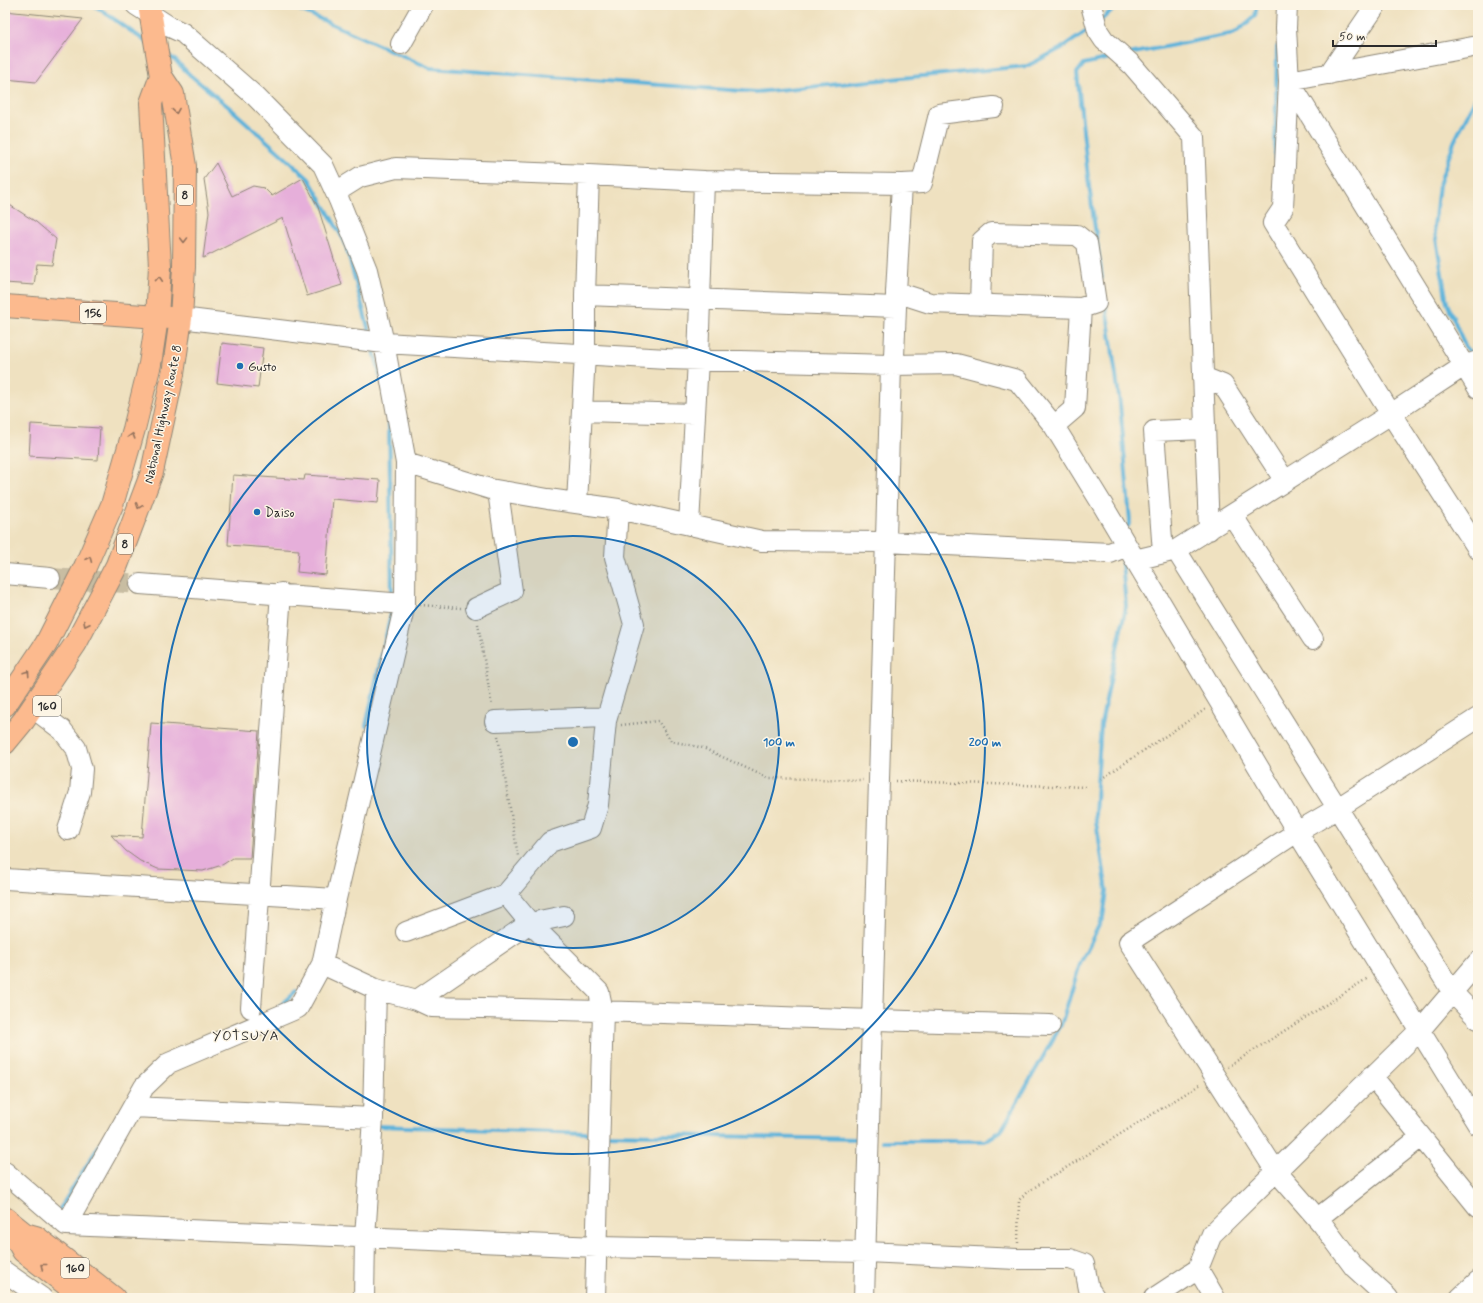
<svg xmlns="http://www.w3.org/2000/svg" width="1483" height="1303" viewBox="0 0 1483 1303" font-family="Mynerve,sans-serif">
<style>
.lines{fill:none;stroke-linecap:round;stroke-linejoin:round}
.stream{stroke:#5eb3da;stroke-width:4}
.building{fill:#e6afda}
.minor-tunnel{stroke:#c8bda2;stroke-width:20;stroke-dasharray:20 10;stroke-linecap:butt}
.minor-casing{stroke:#8d8676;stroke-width:22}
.highway-casing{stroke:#8d8676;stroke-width:24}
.path{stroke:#8d8676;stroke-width:2.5;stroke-dasharray:1 3;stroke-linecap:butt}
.minor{stroke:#fff;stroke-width:20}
.highway{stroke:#fcba8e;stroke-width:22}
.oneway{stroke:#94725c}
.ring{fill:none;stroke:#1f6fb2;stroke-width:2}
.poi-dot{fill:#1f6fb2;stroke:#fcf5e5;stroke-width:1.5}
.labels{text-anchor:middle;stroke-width:3;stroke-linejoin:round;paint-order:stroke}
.shield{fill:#fcf5e5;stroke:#6a6863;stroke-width:1}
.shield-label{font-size:12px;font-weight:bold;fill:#2b2b2b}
.poi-label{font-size:13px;fill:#2b2b2b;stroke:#fcf5e5;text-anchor:start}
.street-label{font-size:13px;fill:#2b2b2b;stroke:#fcf5e5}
.neighbourhood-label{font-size:14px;letter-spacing:1px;fill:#2b2b2b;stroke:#fcf5e5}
.centre{fill:#1f6fb2;stroke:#fcf5e5;stroke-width:2}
.ring-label{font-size:12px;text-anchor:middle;font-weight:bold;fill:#1f6fb2;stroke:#fcf5e5;stroke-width:3;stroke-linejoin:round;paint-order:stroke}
</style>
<rect width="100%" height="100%" fill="#fcf5e5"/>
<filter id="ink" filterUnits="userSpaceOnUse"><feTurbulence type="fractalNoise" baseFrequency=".025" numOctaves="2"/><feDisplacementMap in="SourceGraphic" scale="8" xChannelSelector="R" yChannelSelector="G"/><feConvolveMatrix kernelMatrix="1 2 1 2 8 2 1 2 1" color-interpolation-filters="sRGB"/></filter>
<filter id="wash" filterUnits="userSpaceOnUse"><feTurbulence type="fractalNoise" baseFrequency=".012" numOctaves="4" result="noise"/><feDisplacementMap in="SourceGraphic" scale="16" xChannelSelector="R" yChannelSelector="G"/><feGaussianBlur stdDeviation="0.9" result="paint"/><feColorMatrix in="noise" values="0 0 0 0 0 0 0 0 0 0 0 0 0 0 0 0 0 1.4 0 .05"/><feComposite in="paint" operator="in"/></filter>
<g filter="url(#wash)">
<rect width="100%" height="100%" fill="#efe1c0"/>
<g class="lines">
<path class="stream" d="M94,5L148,43
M289,5L430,68L756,92L1027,66L1060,49L1092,28
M1101,20L1111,11L1124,5
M166,54L176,61L190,75L230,108L309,179L345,242L370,335
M1129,54L1235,33L1255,16L1257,5
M1275,159L1277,47
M1102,278L1088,178L1077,73L1084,64L1114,57
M1105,298L1120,404L1130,521L1128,526
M373,347L380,376
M1474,356L1465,346L1447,303L1434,227L1439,185L1454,142L1478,93
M389,423L392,598
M366,726L392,609
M280,1006L296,992
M378,1126L586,1133
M605,1134L858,1139
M882,1141H985L1001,1131L1061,1025L1080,964L1103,917L1107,891L1095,815L1101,724L1126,606L1122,563
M58,1212L100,1144"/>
</g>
<g id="blocks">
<path class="building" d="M5,11L83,19L36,82L5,79Z
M216,163L232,196L253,186L264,188L272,196L303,178L318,207L342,285L307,296L283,218L203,258L209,212L204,179Z
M5,202L36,222L56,239L52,265L37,264L34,285L5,283Z
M222,343L263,348L258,388L217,383Z
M31,424L100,428L98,460L29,456Z
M233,475L304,480L305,475L380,480L378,503L332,499L326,575L297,572L299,550L228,545Z
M151,723L259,731L250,858H233L222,865L203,871L158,869L140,861L126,851L111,835L142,837Z"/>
</g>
</g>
<g filter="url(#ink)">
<use href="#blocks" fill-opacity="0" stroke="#8d8676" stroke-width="1"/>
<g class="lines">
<path class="minor-tunnel" d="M50,578L140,584"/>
<g class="minor-casing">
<path id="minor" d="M1091,5L1098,31L1104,40L1132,65L1194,137L1209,530
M1287,5L1286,28L1289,81L1283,208L1273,223L1391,414L1478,549
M401,44L423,5
M1329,74L1376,5
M1289,81L1478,388
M1289,81L1478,46
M704,181L902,184L922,183L939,114L994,107
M336,192L360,177L396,168L589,175L704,181L698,360L689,525
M896,292L902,184
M585,295L896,307L894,357L891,365L864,1298
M980,305L982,241L991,233L1077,235L1087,243L1096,303L1081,308
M896,307V292L930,303L1081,308L1075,408L1054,426
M181,318L384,343L667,359L891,365L956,364L1017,380L1054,426L1102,504L1297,832L1478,1125
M1203,377L1223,385L1285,481
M582,411L695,414
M406,463L490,489L548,499L618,509L762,541L886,542L1110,553L1127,546
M577,503L585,354V295L589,175
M1232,515L1313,639
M1176,550L1453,993L1478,1019
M1163,553L1154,431L1205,429
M1135,560L1176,550L1391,414L1464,366L1478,361
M5,574L50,578
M140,584L405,604
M476,608L512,591L498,491
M41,714L62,730L76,748L82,769L80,792L68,830
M495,721L607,717
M5,879L336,899
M406,932L506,894
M322,964L376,989L417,1000L432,1007C638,1011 844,1020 1050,1025
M417,1000L530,923L564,916
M251,1008L281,593
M1372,1076L1478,1207
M133,1107L373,1118
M5,1172L66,1225L597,1247L866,1252L1017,1259H1070L1084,1264L1089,1289L1095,1298
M1318,1218L1421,1137
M66,1225L144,1087L169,1063L298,1008L322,964L336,899L405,604L406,463L384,343L367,270L339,200L323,165L256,97L183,33L170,27L136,5
M1198,1269L1215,1298
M5,1272L42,1298
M364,1298L365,1238L373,1118L376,989
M595,1298L603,1011L599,992L530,923L506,894L550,842L591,828L598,805L606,721L634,624L615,557L618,509
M1154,1298L1198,1269L1212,1234L1420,1030L1478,962
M1388,1298L1354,1267L1323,1225L1275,1170L1129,942L1297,832L1338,808L1478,718
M1460,1298L1478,1281"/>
</g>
<g class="highway-casing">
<path id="highway" d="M5,306L171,318
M5,705L46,644L85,567L112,505L134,429L150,364L157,318L160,266L151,103L161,76L149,5
M5,743L24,720L76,643L117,565L152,472L173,374L181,318L184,267L185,166L173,94L161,76
M5,1218L25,1234L36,1237L114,1298
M5,1232L18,1242L23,1251L84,1298"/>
</g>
<path class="path" d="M420,605L461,608
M478,624L492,706
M621,725L658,721L671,741L703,748L768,778L863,780
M498,736L518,856
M1101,779L1206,709
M896,781L1087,787
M1227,1067L1368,978
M1018,1243L1019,1200L1027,1192L1201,1084"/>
<use href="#minor" class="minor"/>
<use href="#highway" class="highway"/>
</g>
<defs><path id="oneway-chevron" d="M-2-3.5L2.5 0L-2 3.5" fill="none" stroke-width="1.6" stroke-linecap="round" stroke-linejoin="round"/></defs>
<g class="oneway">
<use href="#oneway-chevron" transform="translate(176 111) rotate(81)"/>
<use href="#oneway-chevron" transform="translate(184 240) rotate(90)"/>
<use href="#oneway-chevron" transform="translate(159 279) rotate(-86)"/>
<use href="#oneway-chevron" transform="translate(132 436) rotate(-74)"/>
<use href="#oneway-chevron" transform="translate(139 506) rotate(110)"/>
<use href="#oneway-chevron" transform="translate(89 559) rotate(-67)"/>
<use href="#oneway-chevron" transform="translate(86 624) rotate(117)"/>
<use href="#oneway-chevron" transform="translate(27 673) rotate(-56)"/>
<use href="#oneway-chevron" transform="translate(43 1266) rotate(-142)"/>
</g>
</g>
<circle cx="573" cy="742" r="206" fill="#1f6fb2" fill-opacity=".12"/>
<g class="ring">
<circle cx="573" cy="742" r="206"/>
<circle cx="573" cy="742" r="412"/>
</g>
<g class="poi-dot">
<circle cx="240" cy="366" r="4"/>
<circle cx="257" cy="512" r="4"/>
</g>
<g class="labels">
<g class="shield">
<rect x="177" y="185" width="16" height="20" rx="3"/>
<rect x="80" y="303" width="26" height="20" rx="3"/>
<rect x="117" y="534" width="16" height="20" rx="3"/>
<rect x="33" y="696" width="28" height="20" rx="3"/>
<rect x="61" y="1258" width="28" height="20" rx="3"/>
</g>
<g class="shield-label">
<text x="185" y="199">8</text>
<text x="93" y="317">156</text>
<text x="125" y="548">8</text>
<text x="47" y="710">160</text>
<text x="75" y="1272">160</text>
</g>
<g class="poi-label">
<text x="248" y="371">Gusto</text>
<text x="265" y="517">Daiso</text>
</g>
<g class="street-label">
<text transform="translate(162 414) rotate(-78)" y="5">National Highway Route 8</text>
</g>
<g class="neighbourhood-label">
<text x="246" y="1040">YOTSUYA</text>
</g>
</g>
<circle cx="573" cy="742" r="6" class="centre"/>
<g class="ring-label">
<text x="779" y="746">100 m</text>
<text x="985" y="746">200 m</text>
</g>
<rect width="1483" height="1303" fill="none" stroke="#fcf5e5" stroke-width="20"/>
<path d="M1333 40v6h103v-6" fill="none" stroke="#2b2b2b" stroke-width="2"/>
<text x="1339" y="40" font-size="12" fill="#2b2b2b" stroke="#fcf5e5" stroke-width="3" paint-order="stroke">50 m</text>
</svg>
